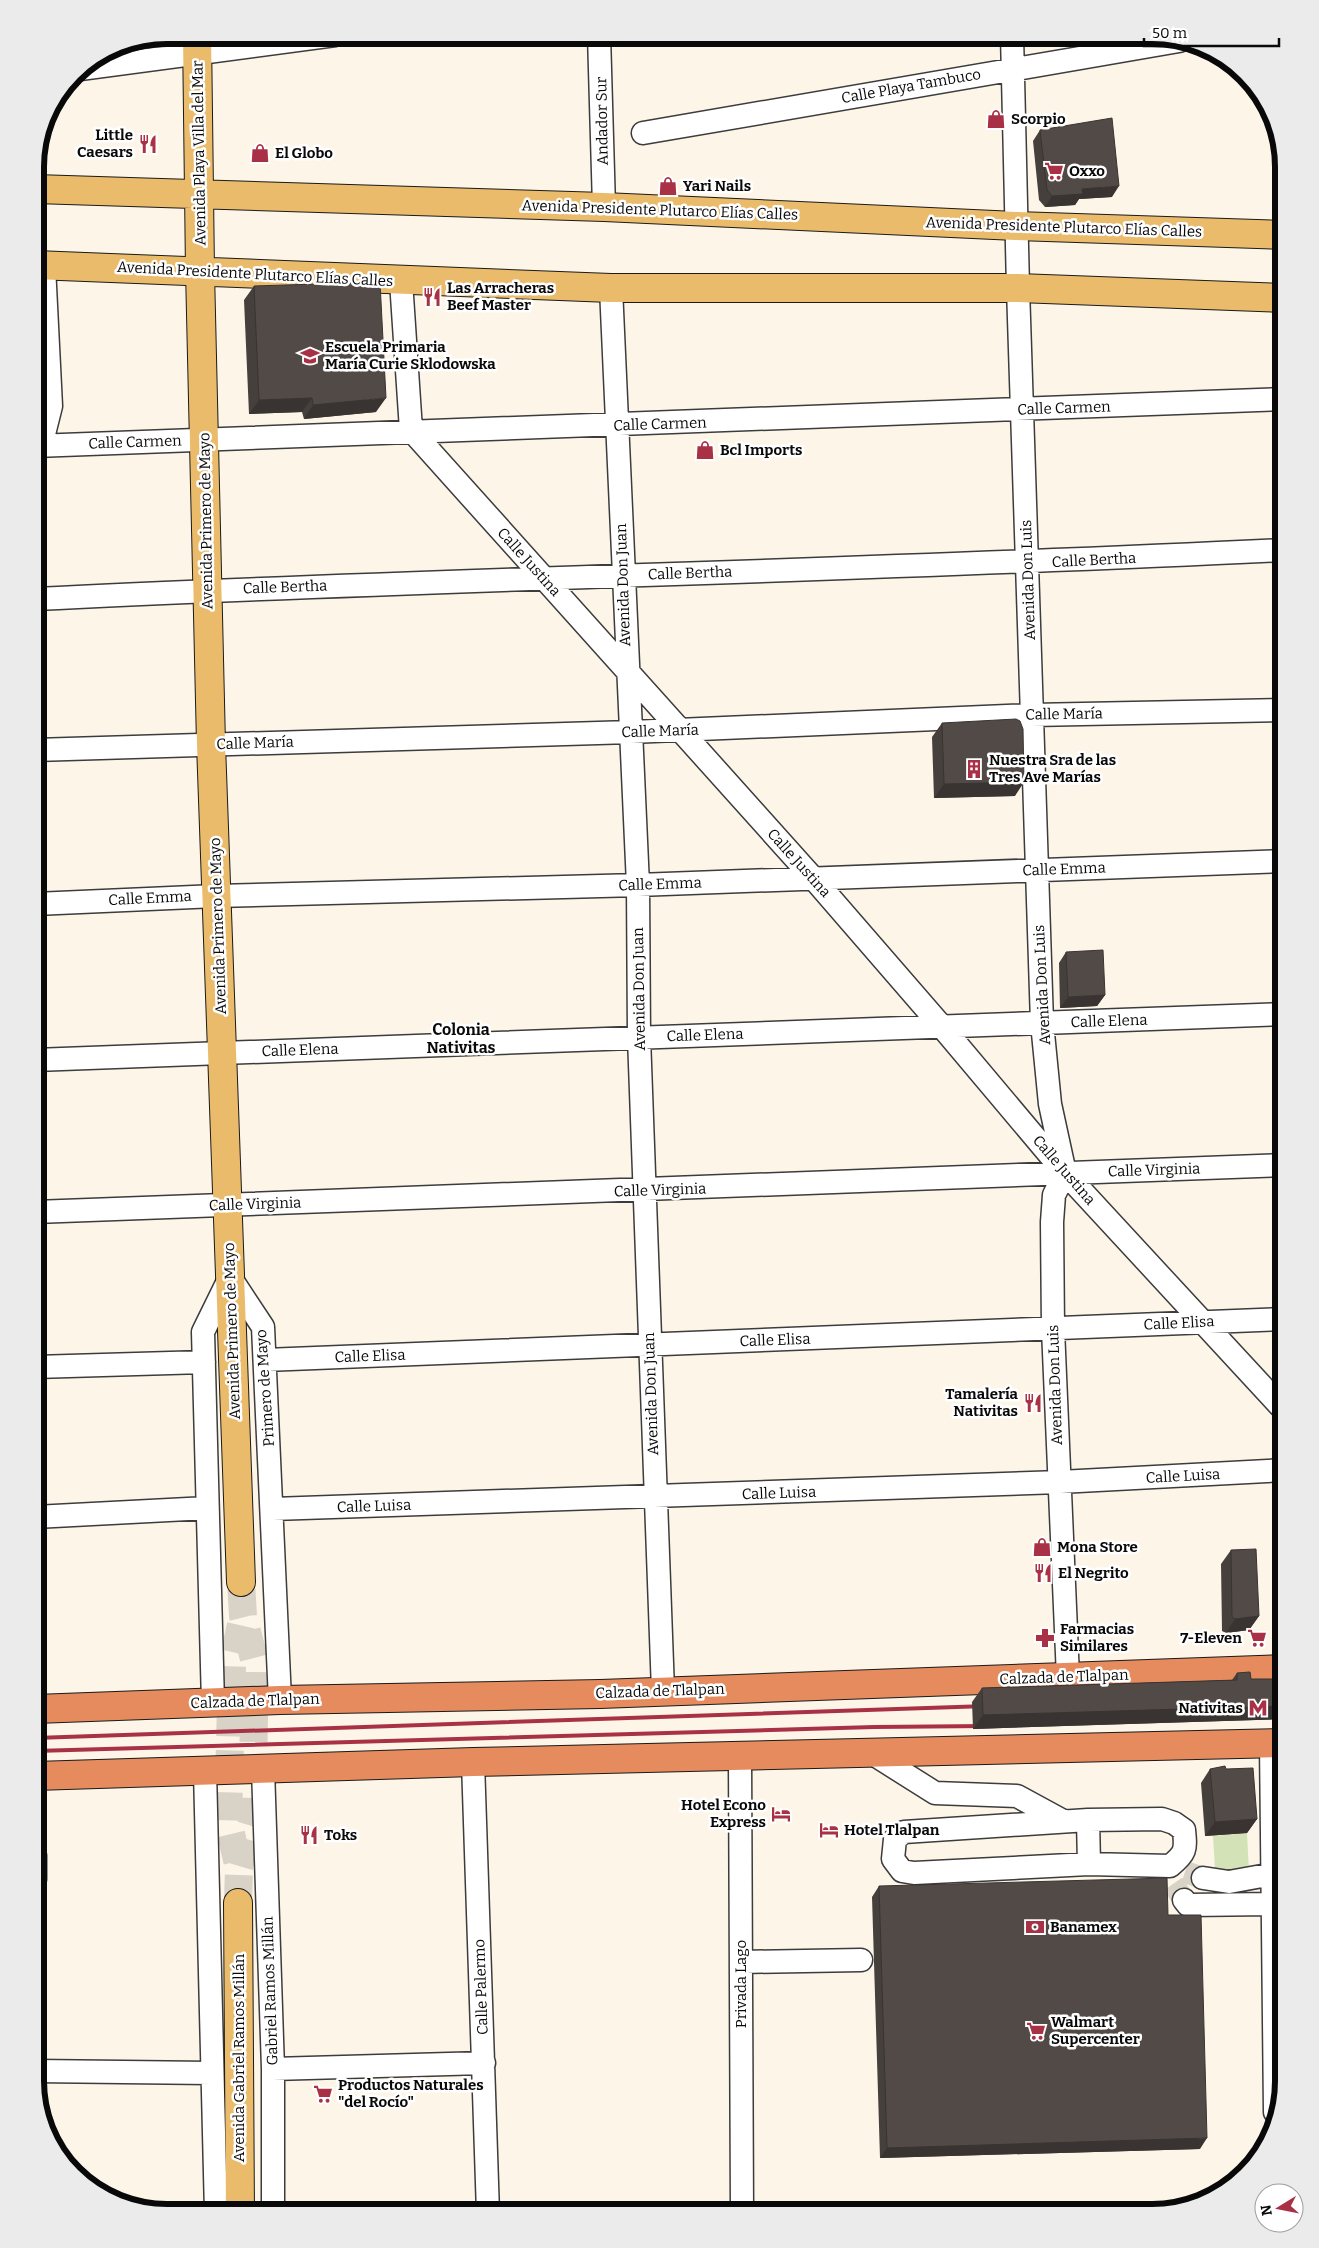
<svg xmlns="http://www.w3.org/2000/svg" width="1319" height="2248" viewBox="0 0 1319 2248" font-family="Bitter,serif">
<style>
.green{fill:#d3e2b7}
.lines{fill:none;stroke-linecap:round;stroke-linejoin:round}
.minor-tunnel{stroke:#d8d2c7;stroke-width:22;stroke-dasharray:22 11;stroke-linecap:butt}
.major-tunnel{stroke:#d8d2c7;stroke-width:28;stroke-dasharray:28 14;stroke-linecap:butt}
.minor-casing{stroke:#3c3c3c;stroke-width:25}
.major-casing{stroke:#1a1a1a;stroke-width:30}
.highway-casing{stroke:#1a1a1a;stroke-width:30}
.minor{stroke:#fff;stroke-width:22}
.major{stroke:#eabb6b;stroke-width:28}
.highway{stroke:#e58b5e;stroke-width:28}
.rail{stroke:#a93146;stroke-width:4}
.wall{fill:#46403d}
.shaded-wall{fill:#393432}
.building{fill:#514a47;stroke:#393432}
.labels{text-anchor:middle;stroke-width:5;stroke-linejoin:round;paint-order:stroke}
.street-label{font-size:15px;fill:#090909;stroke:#fff}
.poi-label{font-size:15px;font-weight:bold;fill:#090909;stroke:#fff;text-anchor:start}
.neighbourhood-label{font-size:16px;font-weight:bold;fill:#090909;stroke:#fff}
.rim{fill:none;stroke:#090909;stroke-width:6}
</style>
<rect width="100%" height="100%" fill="#fdf6e8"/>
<path class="green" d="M1247,1833L1249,1872L1215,1870L1213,1836Z"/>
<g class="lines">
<path class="minor-tunnel" d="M1185,1872L1203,1878
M1173,1884L1184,1900"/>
<path class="major-tunnel" d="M239,1866L252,1822L255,1663L243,1616L241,1582
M238,1903L239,1868L228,1821L232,1665L243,1616"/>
<g class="minor-casing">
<path id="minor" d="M599,35L604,207
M1012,35L1018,288L1042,1023L1050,1104L1065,1173L1054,1195L1052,1222L1053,1329L1068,1677
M80,69L335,35
M643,133L1179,41
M401,281L411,430L813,878L943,1028L1065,1173L1284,1410
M611,288L638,885L639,1037L663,1691
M35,446L1284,399
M35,454L41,446L51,406L44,266
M35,599C451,578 868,571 1284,550
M35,750L631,732L1032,715L1284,710
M35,904L216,896L638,885L1284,861
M35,1060L1284,1014
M35,1212L1284,1165
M230,1277L263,1327L280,1700
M265,1360L1284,1319
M35,1367L204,1362
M273,1509L1060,1482L1284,1470
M35,1517L207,1508
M213,1703L203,1332L230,1277
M1271,1743L1275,2112
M870,1752L935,1793L1017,1796L1063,1821
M740,1755L742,2213
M473,1762L488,2213
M263,1769L273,2069V2213
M205,1771L216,2213
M1162,1819L1174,1823L1184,1830C1186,1850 1186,1853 1170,1866L1089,1864L914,1873L902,1871L893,1859L895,1839L904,1832L1088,1820Z
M1088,1820L1089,1864
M1203,1878L1229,1882L1273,1874
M35,1879V1856
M1184,1900L1188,1905L1273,1904
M741,1962L861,1960
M273,2069L484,2063
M35,2071L211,2073"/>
</g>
<g class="major-casing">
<path id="major" d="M197,35L200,271L211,744L241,1582
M35,189L604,207L1016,226L1284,235
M35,265L611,288H1018L1284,298
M238,1903L240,2213"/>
</g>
<g class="highway-casing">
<path id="highway" d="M35,1709L280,1700L600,1694L1284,1669
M35,1776L473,1762L1284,1743"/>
</g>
<use href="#minor" class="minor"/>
<use href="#major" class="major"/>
<use href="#highway" class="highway"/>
<path class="rail" d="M35,1738L987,1706
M35,1751L874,1727L987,1726"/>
</g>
<path class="wall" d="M1040,130L1112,197L1079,199L1075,205L1045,207L1039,200L1033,141Z
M254,286L376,412L304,419L302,412L249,414L244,300Z
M942,723L1015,796L934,798L932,737Z
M1066,952L1105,995L1097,1006L1060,1008L1059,963Z
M1231,1550L1259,1616L1249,1630L1226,1633L1222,1631L1221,1564Z
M1237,1673L1251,1679H1284V1719L973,1729L972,1702L982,1688L1232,1680Z
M1210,1769H1226L1257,1819L1247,1833L1205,1836L1201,1783Z
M879,1886L1168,1915L1200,2149L880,2158L872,1897Z"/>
<path class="shaded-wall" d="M1119,186L1112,197L1079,199L1075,205L1045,207L1052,196L1082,189Z
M312,398L302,412L249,414L259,400Z
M386,398L376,412L304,419L313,405Z
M1024,782L1015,796L934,798L944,784Z
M1105,995L1097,1006L1060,1008L1068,997Z
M1259,1616L1249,1630L1226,1633L1235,1619Z
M1284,1706V1719L973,1729L983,1715Z
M1257,1819L1247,1833L1205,1836L1215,1822Z
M1207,2138L1200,2149L880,2158L887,2148Z"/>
<path class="building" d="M1112,118L1119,186L1082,189L1083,194L1052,196L1047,190L1040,130Z
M380,282L386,398L313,405L312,398L259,400L254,286Z
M1016,719L1020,721L1023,729L1024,782L944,784L942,723Z
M1103,950L1105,995L1068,997L1066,952Z
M1256,1549L1259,1616L1235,1619L1232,1617L1231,1550Z
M1250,1672L1251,1679H1284V1706L983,1715L982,1688L1237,1680V1673Z
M1225,1766L1226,1769L1253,1768L1257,1819L1215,1822L1210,1769Z
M1167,1878L1168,1915H1201L1207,2138L887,2148L879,1886Z"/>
<defs>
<g id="shop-bare" transform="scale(1.5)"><path d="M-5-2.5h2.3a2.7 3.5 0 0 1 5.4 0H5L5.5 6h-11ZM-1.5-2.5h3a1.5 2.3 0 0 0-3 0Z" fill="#a93146" stroke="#fff" stroke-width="2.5" paint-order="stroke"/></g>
<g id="restaurant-bare" transform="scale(1.5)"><path d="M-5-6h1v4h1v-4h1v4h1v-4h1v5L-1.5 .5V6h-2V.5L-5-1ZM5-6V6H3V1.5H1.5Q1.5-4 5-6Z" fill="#a93146" stroke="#fff" stroke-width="2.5" paint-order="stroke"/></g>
<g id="supermarket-bare" transform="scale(1.5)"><path d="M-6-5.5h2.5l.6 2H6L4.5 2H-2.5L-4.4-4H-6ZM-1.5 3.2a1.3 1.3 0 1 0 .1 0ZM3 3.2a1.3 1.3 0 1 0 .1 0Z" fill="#a93146" stroke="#fff" stroke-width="2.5" paint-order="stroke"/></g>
<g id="school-bare" transform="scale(1.5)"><path d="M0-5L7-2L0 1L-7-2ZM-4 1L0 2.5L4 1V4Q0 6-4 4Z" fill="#a93146" stroke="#fff" stroke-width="2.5" paint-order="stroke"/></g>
<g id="building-bare" transform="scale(1.5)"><path d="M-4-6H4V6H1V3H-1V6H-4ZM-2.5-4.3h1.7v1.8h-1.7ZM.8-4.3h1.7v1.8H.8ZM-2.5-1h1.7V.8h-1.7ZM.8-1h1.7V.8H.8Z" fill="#a93146" stroke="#fff" stroke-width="2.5" paint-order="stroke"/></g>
<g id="pharmacy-bare" transform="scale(1.5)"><path d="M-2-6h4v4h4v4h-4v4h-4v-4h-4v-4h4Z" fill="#a93146" stroke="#fff" stroke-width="2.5" paint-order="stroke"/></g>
<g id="metro-bare" transform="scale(1.5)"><path d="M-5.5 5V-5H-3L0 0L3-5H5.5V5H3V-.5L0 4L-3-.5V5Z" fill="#a93146" stroke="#fff" stroke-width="2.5" paint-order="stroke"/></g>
<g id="hotel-bare" transform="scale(1.5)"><path d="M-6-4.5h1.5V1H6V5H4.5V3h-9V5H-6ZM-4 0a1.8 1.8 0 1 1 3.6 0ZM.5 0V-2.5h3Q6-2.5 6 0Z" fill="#a93146" stroke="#fff" stroke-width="2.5" paint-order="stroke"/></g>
<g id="bank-bare" transform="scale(1.5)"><path d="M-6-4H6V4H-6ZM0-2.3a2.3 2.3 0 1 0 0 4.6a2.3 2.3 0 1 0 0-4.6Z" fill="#a93146" stroke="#fff" stroke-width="2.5" paint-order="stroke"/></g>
</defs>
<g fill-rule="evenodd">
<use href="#shop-bare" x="996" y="119"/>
<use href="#restaurant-bare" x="148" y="144"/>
<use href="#shop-bare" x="260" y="153"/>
<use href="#supermarket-bare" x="1054" y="171"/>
<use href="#shop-bare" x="668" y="186"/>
<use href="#restaurant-bare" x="432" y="297"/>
<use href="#school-bare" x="310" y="356"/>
<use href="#shop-bare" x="705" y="450"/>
<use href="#building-bare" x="974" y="769"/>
<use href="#restaurant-bare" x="1033" y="1403"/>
<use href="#shop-bare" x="1042" y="1547"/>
<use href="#restaurant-bare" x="1043" y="1573"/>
<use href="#pharmacy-bare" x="1045" y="1638"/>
<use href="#supermarket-bare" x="1257" y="1638"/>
<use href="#metro-bare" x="1258" y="1708"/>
<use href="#hotel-bare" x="781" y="1814"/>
<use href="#hotel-bare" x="829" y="1830"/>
<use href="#restaurant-bare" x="309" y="1835"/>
<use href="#bank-bare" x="1035" y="1927"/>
<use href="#supermarket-bare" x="1036" y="2031"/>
<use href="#supermarket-bare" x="323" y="2094"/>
</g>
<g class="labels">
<g class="street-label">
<text transform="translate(911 86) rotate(-10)" y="5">Calle Playa Tambuco</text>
<text transform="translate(602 121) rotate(-91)" y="5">Andador Sur</text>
<text transform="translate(199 153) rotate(-91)" y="5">Avenida Playa Villa del Mar</text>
<text transform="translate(660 210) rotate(2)" y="5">Avenida Presidente Plutarco Elías Calles</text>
<text transform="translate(1064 227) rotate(2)" y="5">Avenida Presidente Plutarco Elías Calles</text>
<text transform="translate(255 274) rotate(3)" y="5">Avenida Presidente Plutarco Elías Calles</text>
<text transform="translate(1064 408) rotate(-2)" y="5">Calle Carmen</text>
<text transform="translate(660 424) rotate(-2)" y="5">Calle Carmen</text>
<text transform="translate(135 442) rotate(-2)" y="5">Calle Carmen</text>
<text transform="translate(206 521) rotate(-91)" y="5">Avenida Primero de Mayo</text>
<text transform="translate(1094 560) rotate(-3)" y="5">Calle Bertha</text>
<text transform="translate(529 562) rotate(48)" y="5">Calle Justina</text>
<text transform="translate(690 573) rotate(-2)" y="5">Calle Bertha</text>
<text transform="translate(1028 580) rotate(-92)" y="5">Avenida Don Luis</text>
<text transform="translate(623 585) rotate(-92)" y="5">Avenida Don Juan</text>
<text transform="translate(285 587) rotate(-2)" y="5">Calle Bertha</text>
<text transform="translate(1064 714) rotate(-1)" y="5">Calle María</text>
<text transform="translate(660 731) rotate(-2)" y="5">Calle María</text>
<text transform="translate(255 743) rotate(-2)" y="5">Calle María</text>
<text transform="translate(799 863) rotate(48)" y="5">Calle Justina</text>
<text transform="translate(1064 869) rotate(-2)" y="5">Calle Emma</text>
<text transform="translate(660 884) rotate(-2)" y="5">Calle Emma</text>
<text transform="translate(150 898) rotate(-3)" y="5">Calle Emma</text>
<text transform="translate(218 926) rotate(-92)" y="5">Avenida Primero de Mayo</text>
<text transform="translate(1042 985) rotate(-93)" y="5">Avenida Don Luis</text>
<text transform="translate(639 989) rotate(-91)" y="5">Avenida Don Juan</text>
<text transform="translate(1109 1021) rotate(-2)" y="5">Calle Elena</text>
<text transform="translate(705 1035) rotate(-2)" y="5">Calle Elena</text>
<text transform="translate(300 1050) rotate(-2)" y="5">Calle Elena</text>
<text transform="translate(1064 1170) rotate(49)" y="5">Calle Justina</text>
<text transform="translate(1154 1170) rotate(-2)" y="5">Calle Virginia</text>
<text transform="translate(660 1190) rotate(-2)" y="5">Calle Virginia</text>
<text transform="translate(255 1204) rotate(-2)" y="5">Calle Virginia</text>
<text transform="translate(1179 1323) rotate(-3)" y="5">Calle Elisa</text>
<text transform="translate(232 1331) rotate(-92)" y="5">Avenida Primero de Mayo</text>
<text transform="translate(775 1340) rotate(-2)" y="5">Calle Elisa</text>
<text transform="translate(370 1356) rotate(-2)" y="5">Calle Elisa</text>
<text transform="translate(1055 1385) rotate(-92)" y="5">Avenida Don Luis</text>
<text transform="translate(265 1388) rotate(-94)" y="5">Primero de Mayo</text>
<text transform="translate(651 1394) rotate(-92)" y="5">Avenida Don Juan</text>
<text transform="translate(1183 1476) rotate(-3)" y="5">Calle Luisa</text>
<text transform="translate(779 1493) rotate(-2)" y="5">Calle Luisa</text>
<text transform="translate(374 1506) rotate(-2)" y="5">Calle Luisa</text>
<text transform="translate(1064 1677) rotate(-2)" y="5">Calzada de Tlalpan</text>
<text transform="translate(660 1691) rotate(-2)" y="5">Calzada de Tlalpan</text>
<text transform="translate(255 1701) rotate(-2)" y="5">Calzada de Tlalpan</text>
<text transform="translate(741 1984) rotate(-90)" y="5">Privada Lago</text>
<text transform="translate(481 1987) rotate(-92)" y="5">Calle Palermo</text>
<text transform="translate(270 1991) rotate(-92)" y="5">Gabriel Ramos Millán</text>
<text transform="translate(239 2058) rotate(-90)" y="5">Avenida Gabriel Ramos Millán</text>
</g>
<g class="poi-label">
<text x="1011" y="124">Scorpio</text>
<text x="133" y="140" text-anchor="end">Little<tspan x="133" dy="17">Caesars</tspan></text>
<text x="275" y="158">El Globo</text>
<text x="1069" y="176">Oxxo</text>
<text x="683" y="191">Yari Nails</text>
<text x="447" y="293">Las Arracheras<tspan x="447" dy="17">Beef Master</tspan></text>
<text x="325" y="352">Escuela Primaria<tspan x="325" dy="17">María Curie Sklodowska</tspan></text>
<text x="720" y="455">Bcl Imports</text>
<text x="989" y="765">Nuestra Sra de las<tspan x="989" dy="17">Tres Ave Marías</tspan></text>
<text x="1018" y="1399" text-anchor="end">Tamalería<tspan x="1018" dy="17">Nativitas</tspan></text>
<text x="1057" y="1552">Mona Store</text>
<text x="1058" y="1578">El Negrito</text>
<text x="1060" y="1634">Farmacias<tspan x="1060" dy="17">Similares</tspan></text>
<text x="1242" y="1643" text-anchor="end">7-Eleven</text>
<text x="1243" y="1713" text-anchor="end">Nativitas</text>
<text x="766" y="1810" text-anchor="end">Hotel Econo<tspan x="766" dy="17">Express</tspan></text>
<text x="844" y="1835">Hotel Tlalpan</text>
<text x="324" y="1840">Toks</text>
<text x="1050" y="1932">Banamex</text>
<text x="1051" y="2027">Walmart<tspan x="1051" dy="17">Supercenter</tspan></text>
<text x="338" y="2090">Productos Naturales<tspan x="338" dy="17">"del Rocío"</tspan></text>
</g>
<g class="neighbourhood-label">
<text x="461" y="1035">Colonia<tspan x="461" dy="18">Nativitas</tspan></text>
</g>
</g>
<path d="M0 0H1319V2248H0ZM167 44H1152A123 123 0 0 1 1275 167V2081A123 123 0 0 1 1152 2204H167A123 123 0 0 1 44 2081V167A123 123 0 0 1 167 44Z" fill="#ebebeb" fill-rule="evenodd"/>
<path class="rim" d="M167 44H1152A123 123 0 0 1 1275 167V2081A123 123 0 0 1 1152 2204H167A123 123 0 0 1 44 2081V167A123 123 0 0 1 167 44Z"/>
<g transform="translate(1279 2208) rotate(260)"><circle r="24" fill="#ffffff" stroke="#9d9d9d"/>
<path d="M0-4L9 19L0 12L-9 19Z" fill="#a93146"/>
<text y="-8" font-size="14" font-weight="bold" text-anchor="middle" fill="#090909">N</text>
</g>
<path d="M1144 38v8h135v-8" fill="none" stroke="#090909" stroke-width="2.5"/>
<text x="1152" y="38" font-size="15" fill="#090909" stroke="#ffffff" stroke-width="4" paint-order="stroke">50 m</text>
</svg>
